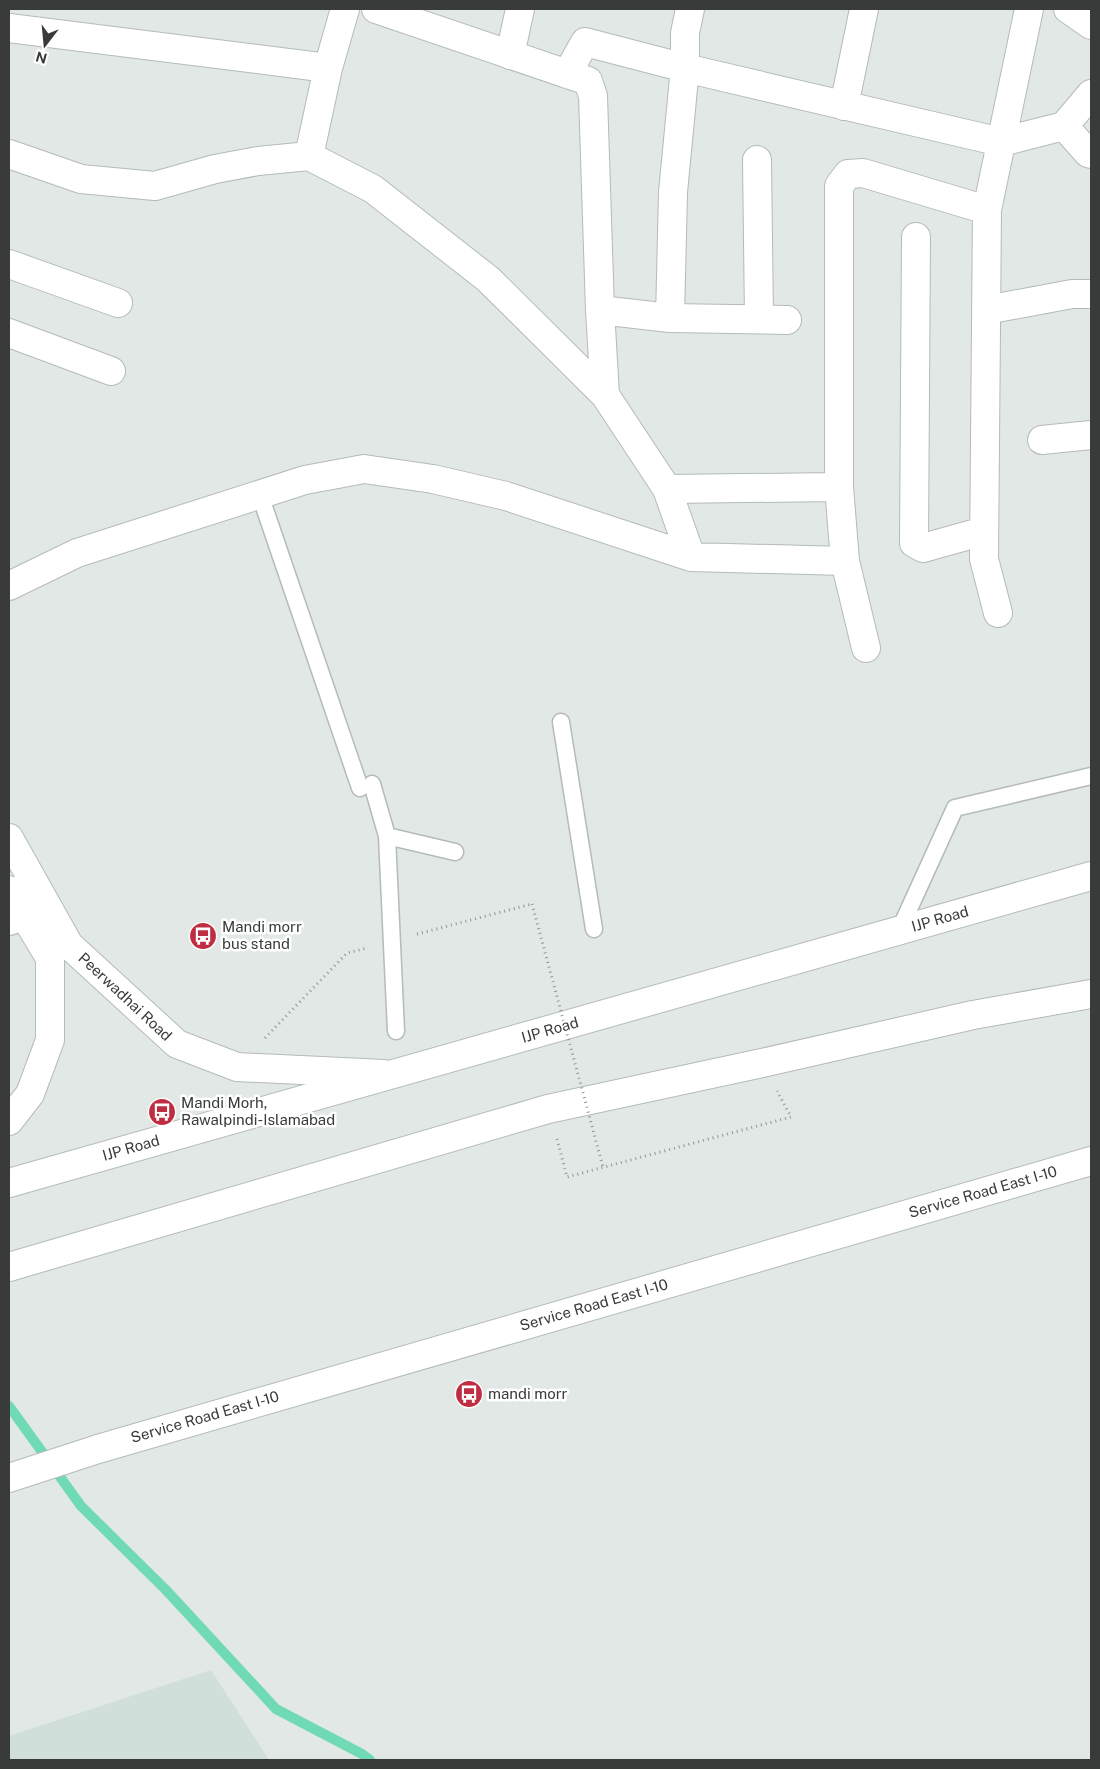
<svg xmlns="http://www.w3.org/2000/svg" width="1100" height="1769" viewBox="0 0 1100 1769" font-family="'Public Sans',sans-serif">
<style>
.built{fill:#d0dfd9}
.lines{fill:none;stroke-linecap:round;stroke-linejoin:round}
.stream{stroke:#70dab4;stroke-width:10}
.service-casing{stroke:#b4bbb8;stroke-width:19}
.minor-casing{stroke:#b4bbb8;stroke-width:30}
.tertiary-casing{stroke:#b4bbb8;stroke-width:30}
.secondary-casing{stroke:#b4bbb8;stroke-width:30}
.trunk-casing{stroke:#b4bbb8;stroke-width:30}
.path{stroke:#919694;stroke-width:3;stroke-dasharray:1 4;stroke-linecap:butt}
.service{stroke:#fff;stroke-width:16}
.minor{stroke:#fff;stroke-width:28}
.tertiary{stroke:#fff;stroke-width:28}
.secondary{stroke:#fff;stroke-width:28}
.trunk{stroke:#fff;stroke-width:28}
.path-bridge{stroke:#919694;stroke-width:3;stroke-dasharray:1 4;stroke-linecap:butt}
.labels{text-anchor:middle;stroke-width:5;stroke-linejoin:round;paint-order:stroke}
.street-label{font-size:15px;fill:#383b3a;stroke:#fff}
.poi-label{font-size:15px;fill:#383b3a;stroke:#fff;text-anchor:start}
</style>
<rect width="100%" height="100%" fill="#e1e8e5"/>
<path class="built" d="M211,1670L269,1760H9V1736Z"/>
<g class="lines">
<path class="stream" d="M9,1406L81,1506L166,1590L276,1709L362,1754L370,1760"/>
<g class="service-casing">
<path id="service" d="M260,495L360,788
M561,722L594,929
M372,784L387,836L396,1031
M387,836L455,852
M9,927L28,921
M899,931L955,808L1091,776"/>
</g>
<g class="minor-casing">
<path id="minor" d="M376,9L588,81L593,96L600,310
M1068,9L1091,25
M9,28L328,68
M510,55L520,9
M567,74L585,42L685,68L1001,142L1064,126
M1091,94L1064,126L1088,153L1091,154
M844,106L864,9
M9,154L81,179L155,186L215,169L258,161L309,156L373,189L488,279L605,395L667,489L691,557L506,496L433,479L364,469L305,480L77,553L9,586
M309,156L328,68L345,9
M757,160L759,319
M916,237L914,543L923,548L984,531
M9,264L118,303
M986,310L1072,294H1091
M670,318L787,320
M9,333L111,371
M605,395L600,310L670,318L673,192L685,68V33L690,9
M1042,440L1091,435
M667,489L839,487
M691,557L845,561
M998,613L984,559L987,210L1029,9
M866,648L845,561L839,487V186L848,174L863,173L987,210"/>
</g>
<g class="tertiary-casing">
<path id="tertiary" d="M9,1478L98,1449L1091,1161"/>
</g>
<g class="secondary-casing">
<path id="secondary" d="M9,838L69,945L177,1044L237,1067L384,1074
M9,890L50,958V1040L30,1094L9,1121"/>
</g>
<g class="trunk-casing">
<path id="trunk" d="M9,1183L1091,876
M9,1267L548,1109L762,1063L973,1015L1091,994"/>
</g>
<path class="path" d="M417,934L532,904
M265,1038L347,953L367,948
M557,1139L567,1177L791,1117L777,1091"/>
<use href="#service" class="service"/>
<use href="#minor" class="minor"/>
<use href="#tertiary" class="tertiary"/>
<use href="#secondary" class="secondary"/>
<use href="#trunk" class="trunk"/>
<path class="path-bridge" d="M532,904L603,1167"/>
</g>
<defs>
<g id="bus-disc" transform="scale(1.4375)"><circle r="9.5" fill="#be2d41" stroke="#fff"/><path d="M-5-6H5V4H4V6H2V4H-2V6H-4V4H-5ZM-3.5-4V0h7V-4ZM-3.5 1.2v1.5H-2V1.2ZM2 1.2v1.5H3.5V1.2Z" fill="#fff"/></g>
</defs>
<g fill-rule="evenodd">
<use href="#bus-disc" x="203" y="936"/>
<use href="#bus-disc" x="162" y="1112"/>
<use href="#bus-disc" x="469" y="1394"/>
</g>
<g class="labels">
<g class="street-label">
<text transform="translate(940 919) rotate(-16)" y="5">IJP Road</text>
<text transform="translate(125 997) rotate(43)" y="5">Peerwadhai Road</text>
<text transform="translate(550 1030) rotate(-16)" y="5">IJP Road</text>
<text transform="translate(131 1148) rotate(-16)" y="5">IJP Road</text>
<text transform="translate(983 1192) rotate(-16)" y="5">Service Road East I-10</text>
<text transform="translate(594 1305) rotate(-16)" y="5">Service Road East I-10</text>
<text transform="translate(205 1417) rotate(-16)" y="5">Service Road East I-10</text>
</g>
<g class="poi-label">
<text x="222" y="932">Mandi morr<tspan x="222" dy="17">bus stand</tspan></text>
<text x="181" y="1108">Mandi Morh,<tspan x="181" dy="17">Rawalpindi-Islamabad</tspan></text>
<text x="488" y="1399">mandi morr</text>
</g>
</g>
<rect width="1100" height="1769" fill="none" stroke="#383b3a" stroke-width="20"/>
<g transform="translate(45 45) rotate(196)" stroke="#ffffff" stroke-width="4" paint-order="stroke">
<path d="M0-4L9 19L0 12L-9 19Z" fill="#383b3a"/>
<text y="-8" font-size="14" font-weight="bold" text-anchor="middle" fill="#383b3a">N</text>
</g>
</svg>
